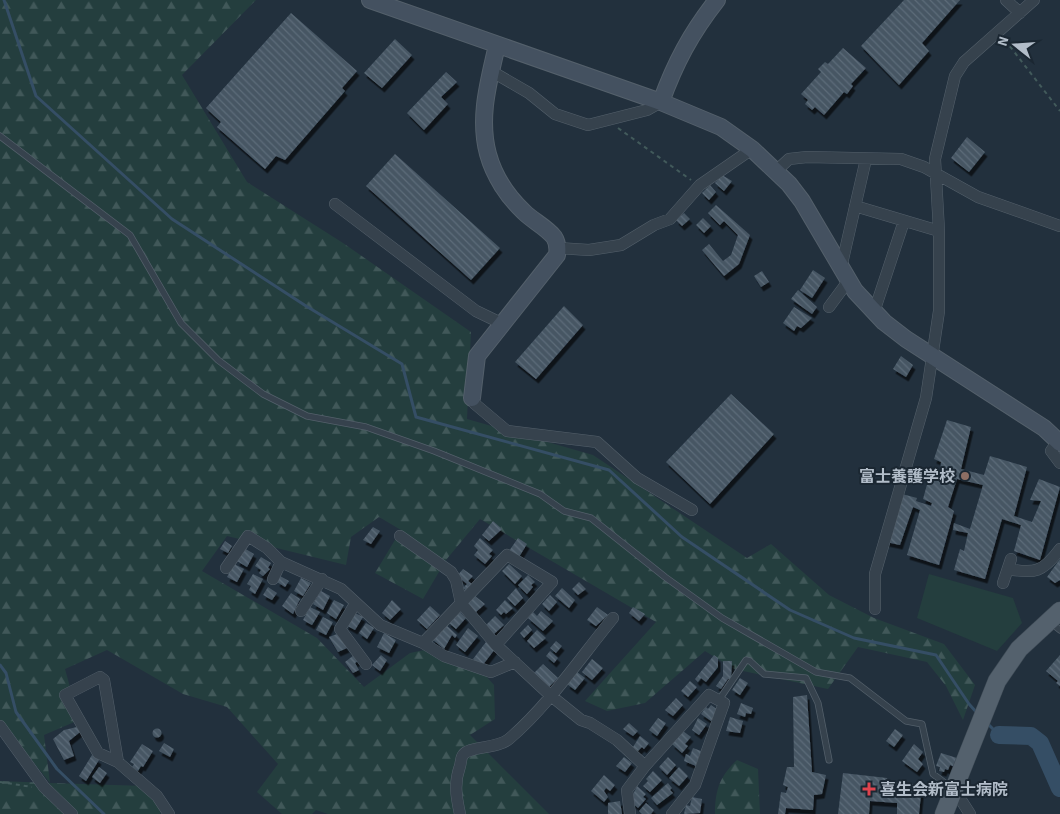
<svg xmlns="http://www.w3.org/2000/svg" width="1060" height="814" viewBox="0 0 1060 814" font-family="'Source Sans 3','Noto Sans JP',sans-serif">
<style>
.forest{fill:url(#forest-firs)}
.pitch{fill:#243e3e}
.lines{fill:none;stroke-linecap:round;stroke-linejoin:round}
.stream{stroke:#354e65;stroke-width:3}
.river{stroke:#354e65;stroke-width:18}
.building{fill:url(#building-back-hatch);filter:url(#shadow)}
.lane-casing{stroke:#54606b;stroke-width:7}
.street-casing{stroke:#54606b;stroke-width:12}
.secondary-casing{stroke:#54606b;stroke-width:18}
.primary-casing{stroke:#3f4b56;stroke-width:19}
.path{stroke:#425a5b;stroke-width:2;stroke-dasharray:4 4;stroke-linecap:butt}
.lane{stroke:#36424d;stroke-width:5.5}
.street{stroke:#36424d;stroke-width:11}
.secondary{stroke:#445160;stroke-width:16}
.primary{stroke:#54616d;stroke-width:18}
.education-dot{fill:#8d6e63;stroke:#1b2732;stroke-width:2}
.health-dot{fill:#e0444e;stroke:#1b2732;stroke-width:2}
.labels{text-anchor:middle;stroke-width:4;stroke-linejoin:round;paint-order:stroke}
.poi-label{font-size:16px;font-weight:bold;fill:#b2bdc9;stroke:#1b2732;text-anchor:end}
</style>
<defs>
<pattern id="forest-firs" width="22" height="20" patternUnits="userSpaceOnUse" patternTransform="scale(1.25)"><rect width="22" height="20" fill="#243e3e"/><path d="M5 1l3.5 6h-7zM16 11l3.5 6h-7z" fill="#415859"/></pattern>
<pattern id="building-back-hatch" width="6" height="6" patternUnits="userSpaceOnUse" patternTransform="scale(1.25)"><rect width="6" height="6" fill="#465664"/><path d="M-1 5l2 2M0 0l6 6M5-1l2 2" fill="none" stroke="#5e6c79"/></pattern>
<filter id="shadow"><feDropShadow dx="2.5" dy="4.5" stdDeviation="0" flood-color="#0009"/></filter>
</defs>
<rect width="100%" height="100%" fill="#22303d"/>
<path class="forest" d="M0,0H256L182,75L247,182L343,243L471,332L467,419L593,455L747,558L771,544L829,595L874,618L944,644L975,685L963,720L946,686L927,662L858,647L828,689L734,669L705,651L645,703L607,711L585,701L656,622L480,519L446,560L423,599L375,573L401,530L379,517L351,537L346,565L227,536L202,571L317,638L364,687L410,653L434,648L476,665L494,685L495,719L470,735L549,814H328L316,810L312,814H282L257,792L278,764L227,707L183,694L107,650L65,669L79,720L44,735L50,783L146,786L162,807L160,814H0V781L50,783L0,720Z
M737,760L758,769L760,814H715C715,790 720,776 737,760Z"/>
<path class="pitch" d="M929,574L1013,598L1022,623L997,651L917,618Z"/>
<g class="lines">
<path class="stream" d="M4,0L36,96L172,219L306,306L402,364L416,417L609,470L682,537L790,610L854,638L936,655L969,704L978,714
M0,665L6,673L16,712L57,769L104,814
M986,722L999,735"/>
<path class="river" d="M999,735L1031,736L1040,743L1060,788"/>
</g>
<path class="building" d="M904,0H960L922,43L929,51L899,85L861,46Z
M291,13L357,71L342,88L345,91L285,160L276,156L265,169L217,127L221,122L206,108Z
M395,39L412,55L382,88L364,73Z
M843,48L866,68L851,84L853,86L847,94L844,92L824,115L815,107L812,110L805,104L808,100L801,94L821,72L818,69L825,62L828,64Z
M446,72L457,82L441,97L448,104L424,130L407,113Z
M967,137L985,152L969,172L951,158Z
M395,154L500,248L471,280L366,186Z
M722,175L732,181L724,191L715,183Z
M710,185L716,192L709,200L702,193Z
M716,205L750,235L739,264L724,276L702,250L709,244L723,261L731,255L738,235L724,221L720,225L708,213Z
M684,213L690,219L682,226L676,220Z
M703,218L711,226L704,233L696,225Z
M813,270L825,278L812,298L800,290Z
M762,271L769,282L761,287L754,276Z
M798,290L817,307L812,314L791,299Z
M564,306L583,325L536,379L515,362Z
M794,307L812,318L801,328L797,326L794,331L783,323Z
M901,356L913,365L906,377L893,369Z
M731,394L774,434L710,504L666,462Z
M947,420L971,427L961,469L984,475L990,456L1027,467L1014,516L1032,522L1041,501L1030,500L1039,479L1060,487L1040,560L1014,551L1021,525L1002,519L985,579L954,570L960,549L964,551L968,533L953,530L954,523L970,529L983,485L957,479L948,507L954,511L939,565L907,555L920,510L913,507L900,545L886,542L902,494L917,498L916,501L931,506L932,503L923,499L931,470L940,473L941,462L934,459Z
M493,521L502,529L489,541L482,535Z
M373,527L380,531L371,544L363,540Z
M480,538L493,550L489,554L492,556L485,564L474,555L478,550L474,546Z
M518,538L527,544L519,557L509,551Z
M225,541L232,546L228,553L220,549Z
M244,548L254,554L247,567L237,561Z
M261,557L271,563L268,568L270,569L263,576L259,573L261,570L255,566Z
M1060,559V580L1055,583L1047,577Z
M234,564L244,569L237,582L227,577Z
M509,564L522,576L515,584L502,571Z
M463,569L473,576L468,581L473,585L468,592L463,588L467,584L457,576Z
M253,574L263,579L255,594L249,590L251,586L247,584Z
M528,575L535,582L531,585L533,587L527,594L518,585Z
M280,576L289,581L285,587L277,582Z
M301,578L311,583L303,596L294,591Z
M579,582L586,589L578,595L572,589Z
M268,587L277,593L272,600L263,595Z
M516,588L523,598L515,606L507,598Z
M562,588L575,600L569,608L555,596Z
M321,591L330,596L323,610L313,604Z
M291,593L300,599L293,614L282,606Z
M550,595L557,602L549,611L542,604Z
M475,596L485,604L476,612L468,604Z
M334,600L344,605L336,619L327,613Z
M392,600L401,609L390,620L382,613Z
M505,600L513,608L506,614L504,612L501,615L496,610Z
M430,606L440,615L427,629L417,620Z
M310,607L320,612L312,625L303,620Z
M597,607L608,615L596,626L587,620Z
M633,607L645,614L639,621L629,613Z
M458,610L466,618L456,629L448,622Z
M541,611L553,621L543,631L528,618L533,612L537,616Z
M353,612L363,617L355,630L346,625Z
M495,616L504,625L494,634L485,626Z
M323,617L333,622L326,635L316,630Z
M366,623L374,628L367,639L359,633Z
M445,624L457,635L455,638L452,635L444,649L432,639Z
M528,625L532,630L524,638L520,633Z
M468,628L478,636L465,652L456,645Z
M537,630L546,638L534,648L527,641Z
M384,633L396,640L389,653L377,647Z
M337,634L347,648L338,652L329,637Z
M556,641L562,646L556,653L550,648Z
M486,642L495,649L482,666L473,659Z
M550,651L558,658L554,663L546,656Z
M354,655L358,661L355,663L359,670L353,673L345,662Z
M381,655L387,660L380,671L372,665Z
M714,655L718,658V667L706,682L701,678L698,682L695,679Z
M1060,655V686L1056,683L1058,681L1046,671Z
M592,659L603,668L592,680L582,672Z
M723,661H732L731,679H728L721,689L716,686L723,676Z
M543,664L558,678L549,687L534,673Z
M577,672L585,678L575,690L567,684Z
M740,678L748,683L740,695L732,690Z
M690,681L697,687L688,697L681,691Z
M807,695L812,772L826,775L822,794L814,795L813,810L786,808L785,814H778L781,792L786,793L788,787L783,785L787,767H794L793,697Z
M676,698L683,705L673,716L665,710Z
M741,703L753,708L751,714L746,713L745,717L737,714Z
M711,705L718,710L711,721L701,714L706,707L708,709Z
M730,717L743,721L740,733L726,731Z
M658,718L666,723L657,736L649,730Z
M698,718L707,724L699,735L692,730Z
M629,723L638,731L633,736L623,729Z
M77,727L80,732L69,741L74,756L64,760L53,739L64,730Z
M152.5 733a4.5 4.5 0 1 1 9 0a4.5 4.5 0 1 1-9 0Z
M895,729L903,735L894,747L886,741Z
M683,731L691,737L685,744L688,746L682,753L672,744Z
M640,736L649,743L644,749L642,747L638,751L633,747Z
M164,743L174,749L170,757L159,751Z
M142,744L153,751L143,767L141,766L138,771L132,767L134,764L130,762Z
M914,744L923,752L918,759L923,764L917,772L902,761Z
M693,748L701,751L696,766L684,761L686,754L690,756Z
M941,753L957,758L955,767L950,765L948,770L945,769L944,772L939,771L940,767L936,766Z
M92,755L99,760L86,781L79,776Z
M624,757L632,763L625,772L616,766Z
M668,757L676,765L667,775L659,767Z
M99,767L107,773L100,783L92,777Z
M679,767L688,776L679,786L669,778Z
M653,771L662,780L650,792L643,786L648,781L646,779Z
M843,773L887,778L888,781L922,785L919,814H897V803L870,801L869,814H838Z
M604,775L615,785L610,791L606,788L604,791L608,797L604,802L591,791Z
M668,783L672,788L670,790L673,793L657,805L651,798Z
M637,786L646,794L643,797L646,799L638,808L630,801Z
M692,797L702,799L700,813L684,814L686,805L690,806Z
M620,801L622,814H608V803Z
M646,803L654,810L651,814H642L639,811Z"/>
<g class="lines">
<g class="lane-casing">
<path id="lane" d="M0,136L130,235L181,323L218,360L263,394L307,416L366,427L434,451L540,494L564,511L591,518L665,577L722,618L816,672L850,678L906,721L922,724L933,774L953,789
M1050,622L1060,630
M719,700L746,660L750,661L764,674L806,678L818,703L829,760"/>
</g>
<g class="street-casing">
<path id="street" d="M1006,0L1020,13
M491,71L529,93L555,114L588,125L647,110L661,102
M776,171L789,159L807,157L901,159L924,167L978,197L1060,226
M335,204L476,311L503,324
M855,206L939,231
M558,248L589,250L621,245L654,225L670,219L700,185L752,149
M841,268L866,159
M829,307L849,280
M874,312L904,221
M472,398L475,404L507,431L597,442L637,478L692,510
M1058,441L1051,451L1060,463
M400,536L451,572L456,580L461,603
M226,568L248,536L267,548L281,562L341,589L380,625L423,643L461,603L496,645L550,695L581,720L590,723L617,740L645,766
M1008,569C1035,574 1043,572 1060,549
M273,579L281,562
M1003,583L1011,559
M461,603L507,555L552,582L496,645
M355,604L340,629L366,664
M875,609V574L926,398L939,311V231L935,159L955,76L964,62L1034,0
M301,611L322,579
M423,643L444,656L491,672L515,662
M0,726L44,787L72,814
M118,762L104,680L100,677L65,695L98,753L118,762L157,796L169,814
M954,789L970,814
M460,814C456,796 454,783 460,766C461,763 461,757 463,755C469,746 497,749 509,739C547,707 581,657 613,618
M630,814L627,790L645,766L709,695L724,703L695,785L672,814"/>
</g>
<g class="secondary-casing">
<path id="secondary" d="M370,0L661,102L721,127L752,149L789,184L802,201L855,291L884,322L906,339L1044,428L1060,443
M661,102C675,63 691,33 717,0
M472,398L477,356L557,255C558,248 558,243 554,237C546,227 533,221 524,212C508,197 494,176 488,154C478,117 489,81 497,45"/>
</g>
<g class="primary-casing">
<path id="primary" d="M944,814L997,681L1019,649L1060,611"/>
</g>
<path class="path" d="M1005,40L1060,111
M618,128L691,180
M0,782L32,787"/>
<use href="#lane" class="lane"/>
<use href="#street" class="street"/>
<use href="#secondary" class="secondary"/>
<use href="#primary" class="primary"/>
</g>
<circle class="education-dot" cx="965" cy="476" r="5"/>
<path class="health-dot" d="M866.5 781.5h5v5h5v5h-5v5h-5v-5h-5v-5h5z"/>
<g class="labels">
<g class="poi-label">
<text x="955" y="482">富士養護学校</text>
<text x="880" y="795" text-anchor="start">喜生会新富士病院</text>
</g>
</g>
<g transform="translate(1015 45) rotate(287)" stroke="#1b2732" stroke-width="4" paint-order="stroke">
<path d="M0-4L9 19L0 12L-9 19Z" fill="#b2bdc9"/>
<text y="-8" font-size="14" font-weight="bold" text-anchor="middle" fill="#b2bdc9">N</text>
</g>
</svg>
